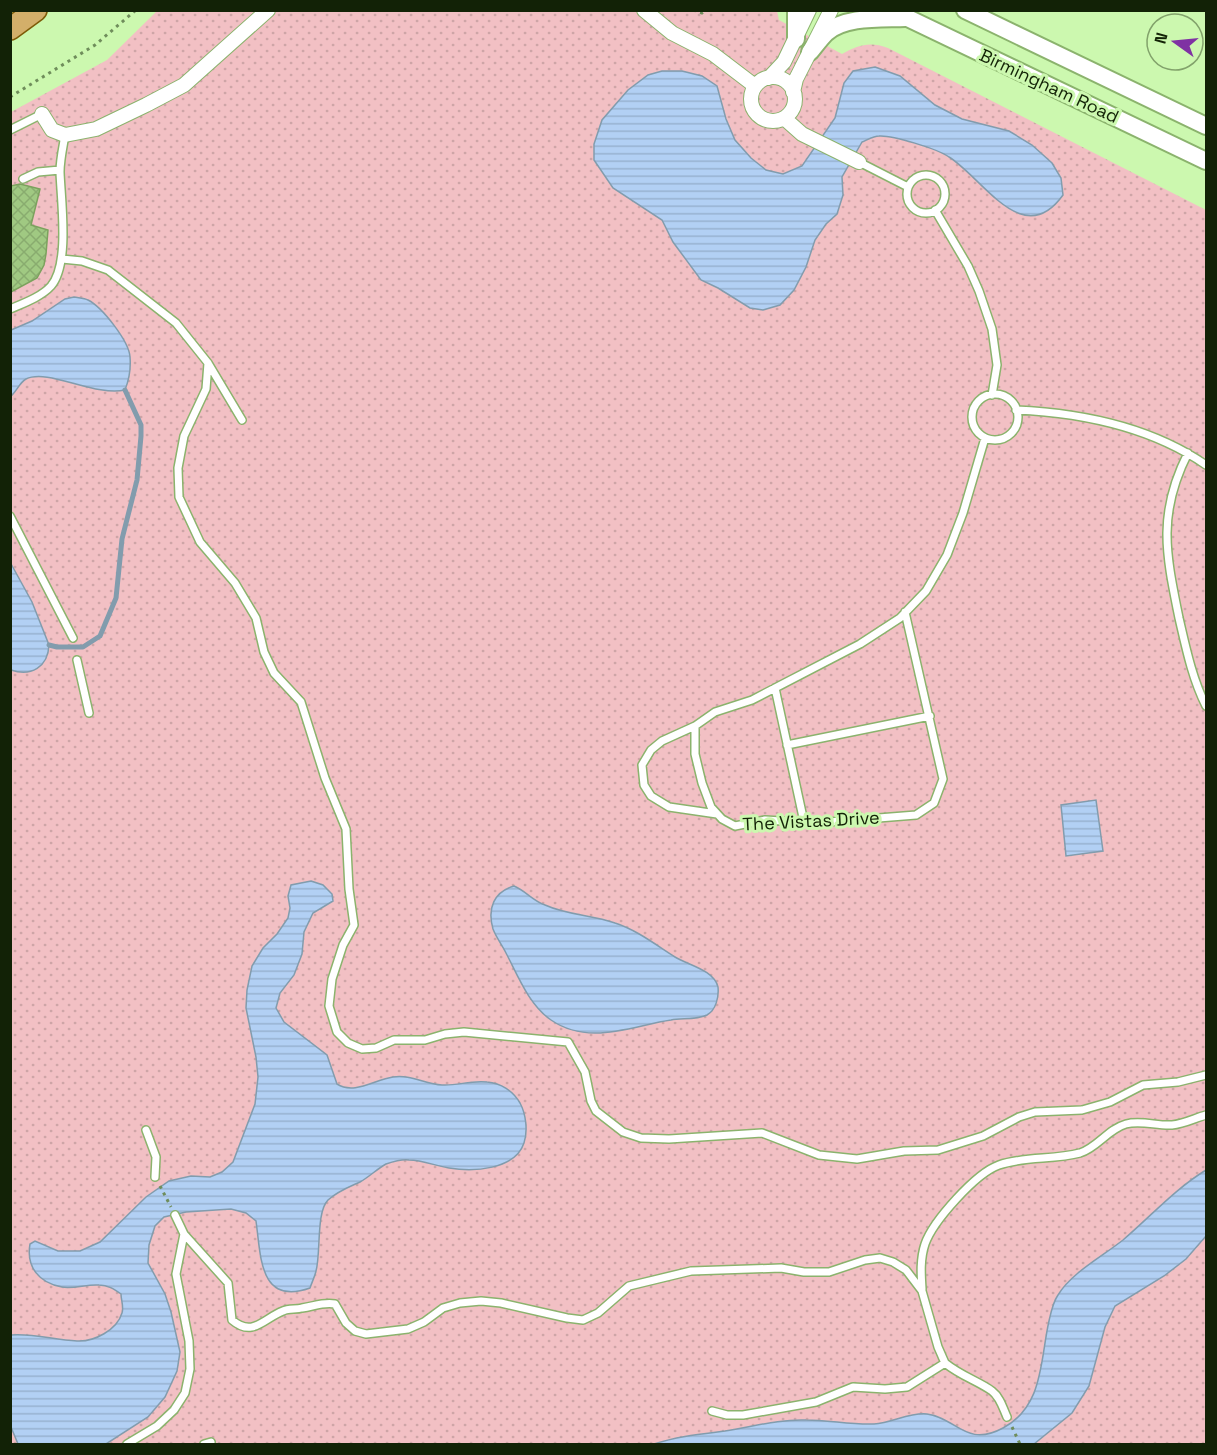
<svg xmlns="http://www.w3.org/2000/svg" width="1217" height="1455" viewBox="0 0 1217 1455" font-family="'Space Grotesk',sans-serif">
<style>
.grass{fill:url(#grass-dots)}
.water{fill:url(#water-rules);stroke:#829cad;stroke-width:1.5}
.lines{fill:none;stroke-linecap:round;stroke-linejoin:round}
.stream{stroke:#829cad;stroke-width:5}
.building{fill:url(#building-cross-hatch);stroke:#7ba25d;stroke-width:1.5}
.service-casing{stroke:#8bb36d;stroke-width:10}
.minor-casing{stroke:#8bb36d;stroke-width:16}
.tertiary-casing{stroke:#8bb36d;stroke-width:20}
.primary-casing{stroke:#7d5b07;stroke-width:24}
.path{stroke:#6f8d5b;stroke-width:3;stroke-dasharray:3 4.5;stroke-linecap:butt}
.service{stroke:#fff;stroke-width:7}
.minor{stroke:#fff;stroke-width:14}
.tertiary{stroke:#fff;stroke-width:16}
.primary{stroke:#d3af6a;stroke-width:21}
.labels{text-anchor:middle;stroke-width:6;stroke-linejoin:round;paint-order:stroke}
.street-label{font-size:18px;fill:#122206;stroke:#ccf8af}
</style>
<defs>
<pattern id="grass-dots" width="8" height="8" patternUnits="userSpaceOnUse" patternTransform="scale(1.5)"><rect width="8" height="8" fill="#f2c0c4"/><path d="M2 2h.1M6 6h.1" fill="none" stroke="#cea5a7" stroke-width="1.8" stroke-linecap="round"/></pattern>
<pattern id="water-rules" width="6" height="5" patternUnits="userSpaceOnUse" patternTransform="scale(1.5)"><rect width="6" height="5" fill="#b2d0f4"/><path d="M0 2.5h6" fill="none" stroke="#98b2d0"/></pattern>
<pattern id="building-cross-hatch" width="8" height="8" patternUnits="userSpaceOnUse" patternTransform="scale(1.5)"><rect width="8" height="8" fill="#a0c982"/><path d="M0 0l8 8M0 8l8-8" fill="none" stroke="#89ac6f"/></pattern>
</defs>
<rect width="100%" height="100%" fill="#ccf8af"/>
<path class="grass" d="M157,11H777L779,20L842,54C858,45 870,41 888,48L1206,210V1444H11V112L107,60Z"/>
<path class="water" d="M875,67L900,76L935,105L962,119L1009,131L1032,145L1052,163L1061,178L1063,195C1023,251 983,178 949,157C938,149 892,135 879,136C874,136 867,140 862,142L842,177L843,195L837,214L826,224L815,240L806,267L794,290L780,305L763,310L750,308L718,288L701,280L673,242L662,220L613,188L594,160V144L602,120L628,90L648,75L662,71H682L702,76L717,86L726,119L735,140L751,158L766,170L783,174L802,166L835,118L844,83L853,71Z
M74,297C79,298 84,298 88,300C102,307 129,341 130,357C131,369 129,380 125,390C95,397 48,368 26,379C20,382 16,392 11,396V330L32,321L65,299Z
M10,562L32,602L49,645C48,667 31,677 11,670Z
M1096,800L1103,851L1066,856L1061,805Z
M311,881L323,885L332,894L333,901L313,913L304,932L302,954L294,975L280,993L276,1008L284,1022L327,1055L337,1084C354,1095 374,1080 393,1077C410,1074 425,1084 442,1085C457,1086 471,1080 487,1082C501,1083 513,1091 520,1103C526,1114 528,1131 524,1143C515,1170 473,1172 449,1168C436,1166 422,1160 409,1160C403,1159 392,1162 386,1164C377,1169 369,1177 360,1182C349,1187 338,1191 328,1200C316,1212 321,1253 316,1271C315,1276 312,1282 310,1288C259,1306 261,1256 256,1221L246,1213L231,1209L186,1212L164,1217L155,1226L149,1245L148,1263L165,1294L171,1312L180,1352L177,1371L165,1397L148,1417L106,1444H18L11,1427V1335C33,1333 54,1340 77,1341C94,1342 117,1330 122,1313C124,1307 121,1300 121,1294C114,1289 108,1285 99,1285C87,1284 74,1289 62,1287C39,1283 26,1267 30,1244L35,1241L58,1251H80L100,1242L146,1197L169,1181L191,1176L210,1177L222,1172L233,1162L255,1104L258,1077L256,1057L246,1008L247,990L252,966L263,948L277,934L288,918L290,908L288,896L291,885Z
M514,886C526,891 533,901 545,905C567,915 592,915 615,923C637,930 656,945 675,957C688,965 714,970 718,987C719,997 716,1010 707,1015C697,1020 682,1018 671,1020C631,1026 589,1046 551,1020C529,1005 518,976 506,953C502,945 496,937 493,929C487,908 494,892 514,886Z
M1206,1170V1236L1186,1259L1164,1276L1115,1306L1105,1327L1089,1386L1072,1413L1034,1444H654C678,1436 701,1434 725,1431C752,1427 778,1419 806,1420C829,1420 851,1425 874,1424C892,1423 910,1412 927,1414C957,1418 966,1448 1003,1428C1044,1406 1040,1360 1049,1321C1051,1312 1053,1302 1058,1295C1071,1273 1103,1256 1123,1240C1151,1216 1175,1189 1206,1170Z"/>
<g class="lines">
<path class="stream" d="M49,645L57,647H83L100,636L116,598L122,539L137,480L141,436V425L125,390"/>
</g>
<path class="building" d="M20,184L40,189L31,225L48,230L46,254L44,265L37,278L11,292L10,186Z"/>
<g class="lines">
<g class="service-casing">
<path id="service" d="M10,130L42,114
M859,162L908,187
M907 194a19 19 0 1 1 38 0a19 19 0 1 1-38 0Z
M23,179L38,172L60,170
M935,210L968,266L979,291L992,329L997,365L992,395
M62,259L82,261L108,270L176,323L208,363L242,420
M10,309C24,303 41,297 51,286C70,264 61,201 60,172C60,160 63,147 65,135
M208,363L206,389L184,436L178,468L179,497L200,542L235,583L256,618L264,652L274,673L301,702L325,778L346,829L349,889L354,925L343,945L332,979L329,1006L337,1032L348,1043L362,1049L376,1048L394,1040H425L445,1034L464,1032L568,1042L585,1072L591,1101L596,1111L623,1132L641,1138L669,1139L762,1133L819,1155L857,1159L904,1151L938,1150L983,1136L1019,1117L1035,1112L1082,1110L1110,1102L1143,1085L1178,1082L1206,1075
M972 417a23 23 0 1 1 46 0a23 23 0 1 1-46 0Z
M1016,410C1083,413 1151,427 1206,465
M1188,453C1157,514 1166,554 1179,618C1186,648 1192,678 1206,706
M10,516L73,638
M77,660L89,713
M775,688L804,822
M695,726V754L702,783L711,807L722,819L735,826L765,820L816,823L916,815L934,803L943,779L905,612
M787,745L930,716
M717,814L669,807L651,796L644,785L642,765L651,750L662,741L695,726L715,712L752,700L860,644L900,618L926,591L947,555L963,513L985,438
M146,1130L156,1157L155,1177
M175,1215L184,1234
M922,1289C921,1274 920,1259 925,1244C933,1221 976,1173 999,1165C1025,1156 1053,1160 1080,1153C1097,1148 1108,1129 1126,1124C1141,1120 1157,1126 1172,1125C1184,1124 1195,1118 1206,1115
M945,1363C961,1376 978,1381 992,1391C1000,1397 1003,1408 1007,1417
M127,1444L157,1426L174,1410L185,1393L190,1369L189,1341L176,1274L184,1234L228,1283L232,1320C253,1338 264,1318 283,1311C289,1308 296,1310 302,1308C315,1306 323,1302 335,1304L346,1323L355,1331L366,1334L408,1329L424,1322L443,1308L460,1303L481,1301L501,1303L567,1318L583,1320L598,1313L629,1286L691,1271L781,1268L804,1272H829L865,1260L880,1258L893,1262L906,1270L922,1291L938,1347L945,1363L907,1387L885,1389L853,1387L816,1402L743,1415H727L712,1411
M204,1444L211,1442"/>
</g>
<g class="minor-casing">
<path id="minor" d="M644,10L672,33L713,54L755,86
M751 99a22 22 0 1 1 44 0a22 22 0 1 1-44 0Z
M769,78L784,62L809,10
M793,92L796,79L831,10
M42,114L52,130L65,135L96,129L146,105L184,85L268,10
M784,118L802,134L859,162"/>
</g>
<g class="tertiary-casing">
<path id="tertiary" d="M891,10L1206,161
M965,10L1206,126
M796,39V10
M810,52C815,46 820,39 826,33C845,16 881,19 905,18"/>
</g>
<g class="primary-casing">
<path id="primary" d="M10,29L36,10"/>
</g>
<path class="path" d="M693,10L702,13L706,10
M10,97L95,45L136,10
M160,1186L171,1207
M1012,1427L1020,1444"/>
<use href="#service" class="service"/>
<use href="#minor" class="minor"/>
<use href="#tertiary" class="tertiary"/>
<use href="#primary" class="primary"/>
</g>
<g class="labels">
<g class="street-label">
<text transform="translate(1049 86) rotate(25)" y="6">Birmingham Road</text>
<text transform="translate(811 821) rotate(-3)" y="6">The Vistas Drive</text>
</g>
</g>
<rect width="1217" height="1455" fill="none" stroke="#122206" stroke-width="24"/>
<g transform="translate(1175 42) rotate(285)"><circle r="28" fill="#ccf8af" stroke="#82a26b" stroke-width="1.5"/>
<path d="M0-4.5L10 22L0 15L-10 22Z" fill="#7f32a3"/>
<text y="-9" font-size="16" font-weight="bold" text-anchor="middle" fill="#122206">N</text>
</g>
</svg>
